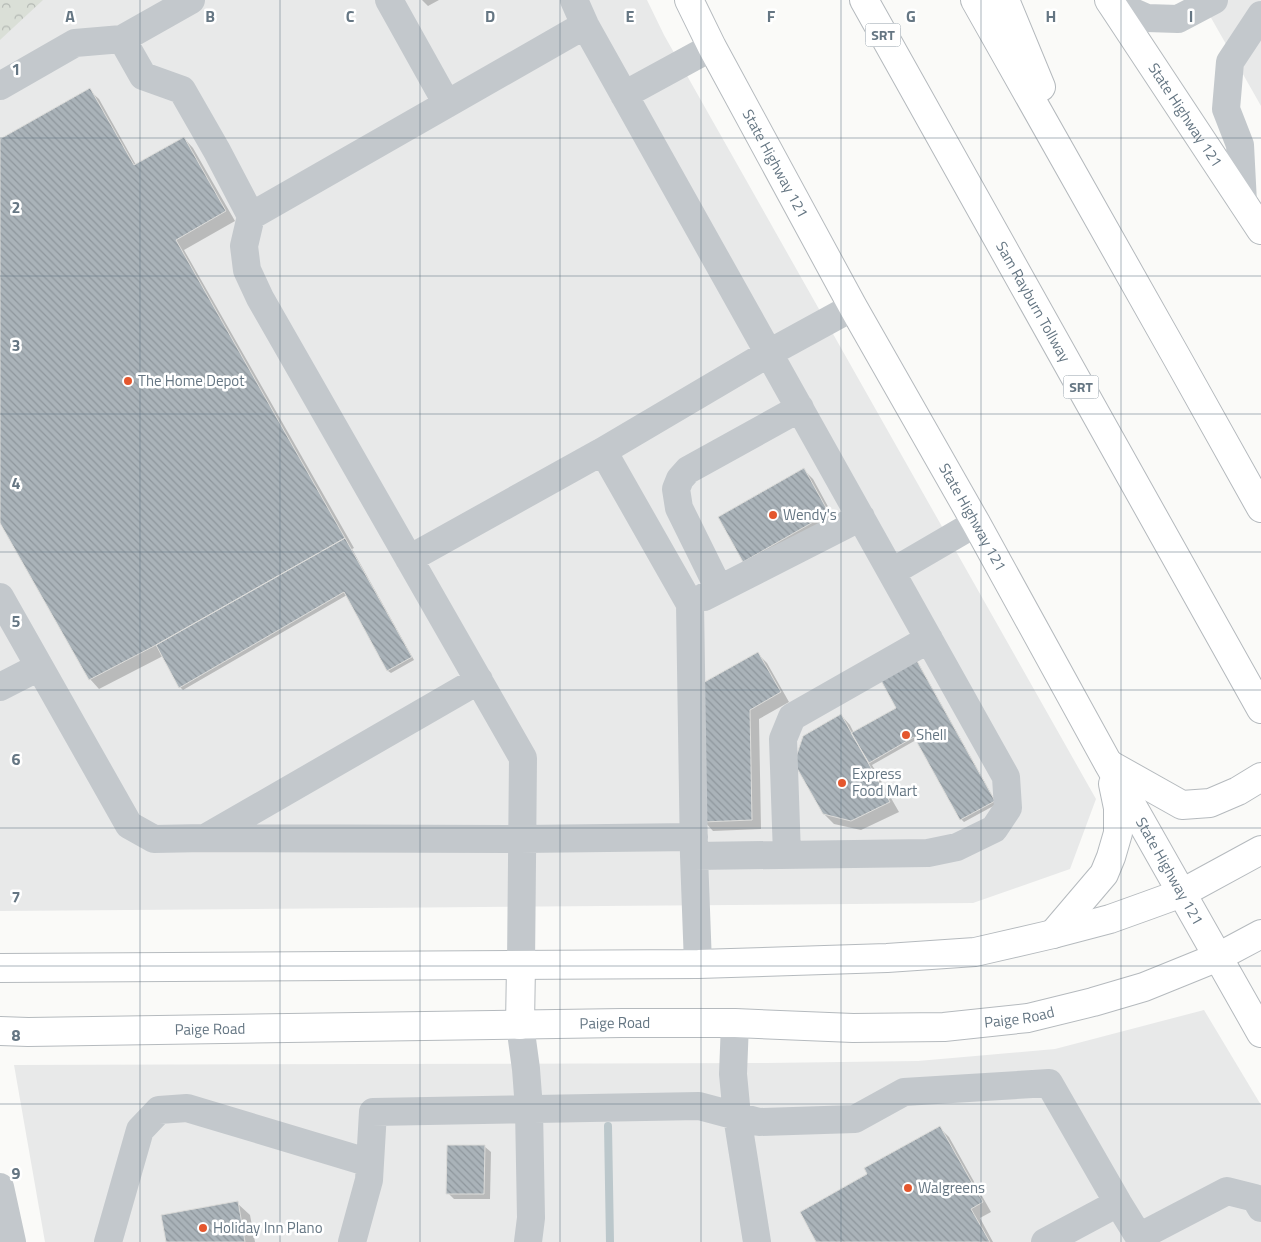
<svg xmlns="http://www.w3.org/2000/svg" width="1261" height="1242" viewBox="0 0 1261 1242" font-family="'Titillium Web',sans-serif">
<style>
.built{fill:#e8e9e9}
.forest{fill:url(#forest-crowns)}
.shadow{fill:#0003}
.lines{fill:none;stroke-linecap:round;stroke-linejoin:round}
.stream{stroke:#bbc7cb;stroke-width:8}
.building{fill:url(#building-back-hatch);stroke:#dcdcda}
.major-casing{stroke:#b5babe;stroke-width:30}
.highway-casing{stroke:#b4b9bd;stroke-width:30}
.minor{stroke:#c3c8cc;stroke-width:28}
.major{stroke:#fff;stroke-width:28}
.highway{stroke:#fff;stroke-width:28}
.grid{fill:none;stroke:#657683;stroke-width:1;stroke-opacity:0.55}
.poi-dot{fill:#e4572e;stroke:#fff;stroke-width:2}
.labels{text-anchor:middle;stroke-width:5;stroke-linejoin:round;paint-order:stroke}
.shield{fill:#fff;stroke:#939fa8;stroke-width:1}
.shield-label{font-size:14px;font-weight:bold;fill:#657683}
.street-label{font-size:15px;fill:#657683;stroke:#fff}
.poi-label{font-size:15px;fill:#657683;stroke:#fff;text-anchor:start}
.grid-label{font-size:16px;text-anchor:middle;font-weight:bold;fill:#657683;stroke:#fff;stroke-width:5;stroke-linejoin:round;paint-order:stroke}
</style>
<defs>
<pattern id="forest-crowns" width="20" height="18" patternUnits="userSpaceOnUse" patternTransform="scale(1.25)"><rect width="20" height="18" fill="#dadfd7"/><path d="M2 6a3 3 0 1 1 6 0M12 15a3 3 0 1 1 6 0" fill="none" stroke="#b4b9b4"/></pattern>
<pattern id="building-back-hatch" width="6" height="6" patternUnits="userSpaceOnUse" patternTransform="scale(1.25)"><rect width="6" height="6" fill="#aab3b9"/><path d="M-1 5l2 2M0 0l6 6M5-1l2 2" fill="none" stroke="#8e969c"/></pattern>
</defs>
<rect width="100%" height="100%" fill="#fafaf8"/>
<path class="built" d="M0,0H647L664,35L1096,799L1070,869L973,903L0,911Z
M1201,0H1261V106Z
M1204,1010L1261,1105V1242H45L14,1065L766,1063L918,1061L1055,1049Z"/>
<path class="forest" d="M0,0H43L0,40Z"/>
<path class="shadow" d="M422,0H439L428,6Z
M89,90L99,99L136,165L184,138L193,148L235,221L184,250L354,548L352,549L414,660L391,673L388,671L347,595L183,690L180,687L163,656L99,689L90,679L0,520V141Z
M804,470L813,479L837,523L744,561Z
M758,654L767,663L789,702L759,719L761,829L713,831L704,821Z
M916,659L997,804L964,822L961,819L916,740L872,765L899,812L861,830L834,824L824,814L841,715L850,725L854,733L898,708Z
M939,1127L949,1137L991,1212L980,1218L993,1242H818L869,1174Z
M484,1146L491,1152L490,1199H454L448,1193Z
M237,1203L250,1215L255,1242H167Z"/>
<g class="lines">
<path class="stream" d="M608,1126L610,1242"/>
</g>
<path class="building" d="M90,88L134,165L184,137L226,211L176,240L345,538L156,645L89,680L0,523V139Z
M804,468L829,513L743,562L718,517Z
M345,538L412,657L387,671L344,592L179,688L156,645Z
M758,652L781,692L750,710L752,820L703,822L701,684Z
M913,654L995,801L960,820L914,737L869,763L851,733L896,708L878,675Z
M841,714L890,802L851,821L823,814L794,763L803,736Z
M940,1126L983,1202L971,1209L990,1242H816L800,1212L867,1174L864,1168Z
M447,1145H485L484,1194H446Z
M238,1201L245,1242H166L161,1215Z"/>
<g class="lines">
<g class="major-casing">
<g id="major">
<path id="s1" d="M689,0L712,47L853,307L976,523L1108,763L1261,1033"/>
<path id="s2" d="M1109,0L1261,230"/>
<path d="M1109,764L1182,805L1210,803L1238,791L1261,777"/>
<path d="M1053,934L1104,874L1111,857L1118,833V808L1113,784"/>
<path d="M0,968L698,964L887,958L975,952L1053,934L1110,919L1149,905L1182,893L1261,850"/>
<path d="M520,1025L521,965"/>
<path id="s3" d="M0,1031L28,1032L622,1023H735L853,1028L944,1027L1028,1018L1093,1002L1144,987L1186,970L1218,957L1261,934"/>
</g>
</g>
<g class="highway-casing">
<g id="highway">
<path id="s4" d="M864,0L1261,709"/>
<path d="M975,0L1176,356L1261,508"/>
<path d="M1005,0L1041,87"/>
</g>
</g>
<path class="minor" d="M389,0L447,104
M574,0L585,25L1006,777L1008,808L994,829L957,847L928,853L694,856
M1110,2L1147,18L1178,19L1214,0
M122,39L191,0
M0,86L75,43L122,39L143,76L182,90L217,151L251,216L244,246L247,270L260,298L523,758L521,965
M624,95L712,47
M1243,203L1240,145L1226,109L1230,62L1261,15
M251,216L585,25
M603,451L690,604L694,856L698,964
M409,559L603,451L769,353L853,307
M892,572L976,523
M719,589L679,508L676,489L680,479L688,470L800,408
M0,597L129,825L154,839L205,838L521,839L694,837
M704,597L861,517
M0,687L39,667
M207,837L479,680
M787,855L783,739L792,717L929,639
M735,1023L733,1074L737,1116L757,1242
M520,1025L526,1069L529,1109L531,1218L528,1242
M0,1187L12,1242
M108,1242L140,1130L159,1110L187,1108L370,1163
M352,1242L369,1180L373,1112L699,1106L759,1122L855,1119L904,1092L1049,1083L1118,1203L1139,1237L1227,1191L1255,1198L1261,1208
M1045,1242L1118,1203"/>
<use href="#major" class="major"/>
<use href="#highway" class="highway"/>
</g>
<path class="grid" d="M140,0V1242M280,0V1242M420,0V1242M560,0V1242M701,0V1242M841,0V1242M981,0V1242M1121,0V1242M0,138H1261M0,276H1261M0,414H1261M0,552H1261M0,690H1261M0,828H1261M0,966H1261M0,1104H1261"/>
<g class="poi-dot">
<circle cx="128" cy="381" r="5"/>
<circle cx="773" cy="515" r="5"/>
<circle cx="906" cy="735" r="5"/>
<circle cx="842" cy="783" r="5"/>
<circle cx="908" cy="1188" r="5"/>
<circle cx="203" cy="1228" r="5"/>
</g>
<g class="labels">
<g class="shield">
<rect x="865.5" y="23.5" width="35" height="23" rx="4"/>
<rect x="1063.5" y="375.5" width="35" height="23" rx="4"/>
</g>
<g class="shield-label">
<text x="883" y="40">SRT</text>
<text x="1081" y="392">SRT</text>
</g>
<g class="street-label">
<text dy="5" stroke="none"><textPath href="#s2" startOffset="138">State Highway 121</textPath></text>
<text dy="5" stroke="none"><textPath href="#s1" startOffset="185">State Highway 121</textPath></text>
<text dy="5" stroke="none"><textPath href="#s4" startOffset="346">Sam Rayburn Tollway</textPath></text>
<text dy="5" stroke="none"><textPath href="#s1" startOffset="590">State Highway 121</textPath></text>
<text dy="5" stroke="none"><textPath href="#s1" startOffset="995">State Highway 121</textPath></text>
<text dy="5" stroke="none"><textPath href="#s3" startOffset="1020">Paige Road</textPath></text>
<text dy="5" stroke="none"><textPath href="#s3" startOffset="615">Paige Road</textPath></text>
<text dy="5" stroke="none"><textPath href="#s3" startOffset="210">Paige Road</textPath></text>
</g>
<g class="poi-label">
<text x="138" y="386">The Home Depot</text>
<text x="783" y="520">Wendy's</text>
<text x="916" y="740">Shell</text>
<text x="852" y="779">Express<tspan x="852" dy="17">Food Mart</tspan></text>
<text x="918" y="1193">Walgreens</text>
<text x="213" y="1233">Holiday Inn Plano</text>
</g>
</g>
<g class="grid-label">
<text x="70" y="22">A</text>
<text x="210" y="22">B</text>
<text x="350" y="22">C</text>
<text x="490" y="22">D</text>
<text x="630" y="22">E</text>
<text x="771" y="22">F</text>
<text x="911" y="22">G</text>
<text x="1051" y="22">H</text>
<text x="1191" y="22">I</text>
<text x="16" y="75">1</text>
<text x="16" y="213">2</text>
<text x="16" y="351">3</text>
<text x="16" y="489">4</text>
<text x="16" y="627">5</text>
<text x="16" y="765">6</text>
<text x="16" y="903">7</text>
<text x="16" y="1041">8</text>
<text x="16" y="1179">9</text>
</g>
</svg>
